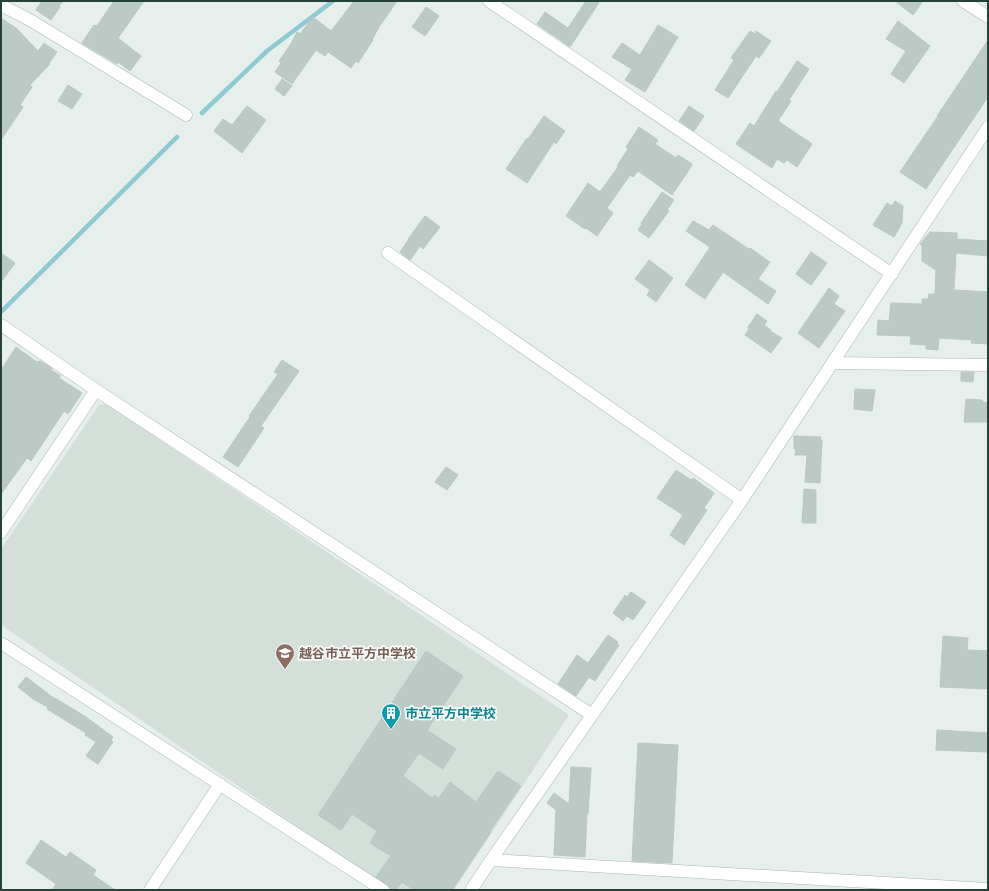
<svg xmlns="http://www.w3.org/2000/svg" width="989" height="891" viewBox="0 0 989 891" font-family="Barlow,'Noto Sans JP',sans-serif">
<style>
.built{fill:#d4dfda}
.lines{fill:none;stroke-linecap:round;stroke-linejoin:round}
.stream{stroke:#8ec9d4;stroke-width:4.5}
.building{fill:#bbcac4;stroke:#b8c9c2}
.minor-casing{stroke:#a8b8b2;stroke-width:13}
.minor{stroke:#fff;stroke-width:12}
.labels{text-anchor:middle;stroke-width:3.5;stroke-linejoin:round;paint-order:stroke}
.education-label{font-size:13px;font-weight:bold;fill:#785e54;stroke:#f7fbf9;text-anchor:start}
.culture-label{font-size:13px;font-weight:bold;fill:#0d838f;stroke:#f7fbf9;text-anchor:start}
</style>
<rect width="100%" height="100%" fill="#e6efeb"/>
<path class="built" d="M107,404L569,715L454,890H391L1,625V549L99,405Z"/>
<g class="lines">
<path class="stream" d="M202,113L267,51L333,1
M1,312L177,137"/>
</g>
<path class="building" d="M42,1H63L59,6L60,7L51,20L36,10Z
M114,1H144L118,38L141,56L130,71L118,62L117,64L82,43L94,25L97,26Z
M354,1H397L379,27L372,40H373L358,63L356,61L351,68L328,52L325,56L316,50L292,84L275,72L281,63L279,61L291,44L297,32L300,34L313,17L331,31L332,29V30Z
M586,1H600L570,47L537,24L545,12L568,28Z
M895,1H923L913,15Z
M426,7L439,16L425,36L412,27Z
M1,18L16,28L38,51L44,43L57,52L49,63L50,64L30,85L32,87L20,105L23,107L1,140Z
M898,21L930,46L904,83L891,74L906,51L886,39Z
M658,25L678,37L645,92L625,80L632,69L612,57L622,43L640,55Z
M750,31L755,34L756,31L771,41L759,58L756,56L728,98L715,90L734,60L731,58Z
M988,40V97L926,189L900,172L938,116H937Z
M797,61L809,69L789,100L791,101L778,121L812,144L797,167L787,160L784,163L777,159L772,168L736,144L750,123L754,126L776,91L777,92Z
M282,79L292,86L284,96L275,89Z
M68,85L82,94L72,109L58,101Z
M247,106L266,120L242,153L214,131L223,119L232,125Z
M689,106L704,116L694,131L679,121Z
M544,116L565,131L556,144L554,142L527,183L506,169L527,138L528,139Z
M639,127L658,140L655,144L676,158L678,155L692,164L691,167L672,195L638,171L633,177L630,175L607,208L613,213L597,236L586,228L585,229L566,216L588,183L600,192L618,167L617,166L628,149L626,147Z
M662,192L674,200L667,210L669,211L649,238L638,230L642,224L641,223Z
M895,201L903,206L902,223L894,237L873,225L887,203L892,206Z
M425,216L440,227L423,249L420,246L410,260L400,252L409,239V238Z
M693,221L709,230L713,225L749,249L750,248L770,262L758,279L776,291L768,304L723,272L705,299L685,285L710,247L686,231Z
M930,232L957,233V239L988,241V256L956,253L954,290L988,292V344L971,343L972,340L939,338L938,350L926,349V345L910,344L911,336L877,335L878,320L889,321L891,303L922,304V299H928L929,294H935L936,270L922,261V245L920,244Z
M811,252L827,263L811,285L796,274Z
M1,253L15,263L1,282Z
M649,260L673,278L656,302L647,295L650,290L635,279Z
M829,288L839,296L834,304L845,311L819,348L798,333Z
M757,314L767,321L764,325L771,330L770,331L782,338L771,353L745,335L749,329L748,327Z
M16,347L37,362L40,361L50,367L52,369L51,370L61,376L59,378L82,393L68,414L64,411L31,461L27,458L1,494V370Z
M282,360L299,371L261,426L264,428L238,467L223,457L250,417L249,416L278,374L274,372Z
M961,372H974L973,382L961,381Z
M855,389L875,390L872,411L854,409Z
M966,399L982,400L983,402L988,403V422H964Z
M794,436L821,437L820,440H822L820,483L805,482L807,455H795L796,449H794Z
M446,467L458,475L447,490L435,482Z
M676,470L691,480L693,478L714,493L704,508L707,510L684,545L670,535L683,515L657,498Z
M804,489L816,490V523H802Z
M631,592L646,602L633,620L627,616L623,621L613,613L625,595L627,597Z
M608,635L618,642L617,644L619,645L595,681L589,677L576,696L558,684L577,655L588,663Z
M943,636L968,638L967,650L988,651V689L940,687Z
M426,651L463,676L427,730L456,749L443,769L419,753L403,776L432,798L435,795L439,798L450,782L476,802L498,771L521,786L490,831L491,832L452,890H414L402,882L396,890H393L390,888L387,884L376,877L391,856L370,843L377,831L352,814L341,830L318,815Z
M26,677L55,699V698L86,717L113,737L111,740L113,742L98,764L86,756L96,742L85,735L86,733L47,709L48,707L33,699L18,687Z
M937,730L988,733V752L936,750Z
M638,743L678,745L672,863L632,861Z
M571,767L591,768L588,814H587L585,857L554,855L556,810L547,803L554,793L569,804Z
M41,840L66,857L70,852L96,870L93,875L115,890H52L56,884L26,863Z"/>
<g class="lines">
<g class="minor-casing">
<path id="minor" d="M489,1L892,274
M963,1L988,17
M1,5L30,20L186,115
M388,253L742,500
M1,325L96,390L592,715
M833,363L988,365
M1,532L96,390
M1,643L383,890
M491,860L988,889
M150,890L220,784
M471,890L491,860L742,500L988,127"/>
</g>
<use href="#minor" class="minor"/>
</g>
<defs>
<g id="school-pin" transform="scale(1)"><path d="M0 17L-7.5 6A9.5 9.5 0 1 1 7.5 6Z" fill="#8d6e63" stroke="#f7fbf9"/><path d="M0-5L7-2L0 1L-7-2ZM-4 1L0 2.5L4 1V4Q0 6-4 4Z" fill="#fff"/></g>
<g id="building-pin" transform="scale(1)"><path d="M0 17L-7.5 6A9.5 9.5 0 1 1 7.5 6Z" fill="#0f9aa8" stroke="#f7fbf9"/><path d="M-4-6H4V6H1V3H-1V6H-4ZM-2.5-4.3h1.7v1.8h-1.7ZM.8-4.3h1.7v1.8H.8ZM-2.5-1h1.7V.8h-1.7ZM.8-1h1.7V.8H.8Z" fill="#fff"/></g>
</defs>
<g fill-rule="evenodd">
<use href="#school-pin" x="285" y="653"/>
<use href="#building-pin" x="391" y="713"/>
</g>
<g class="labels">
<g class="education-label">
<text x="299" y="658">越谷市立平方中学校</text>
</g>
<g class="culture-label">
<text x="405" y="718">市立平方中学校</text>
</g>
</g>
<rect width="989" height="891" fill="none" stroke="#24423a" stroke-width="4"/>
</svg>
